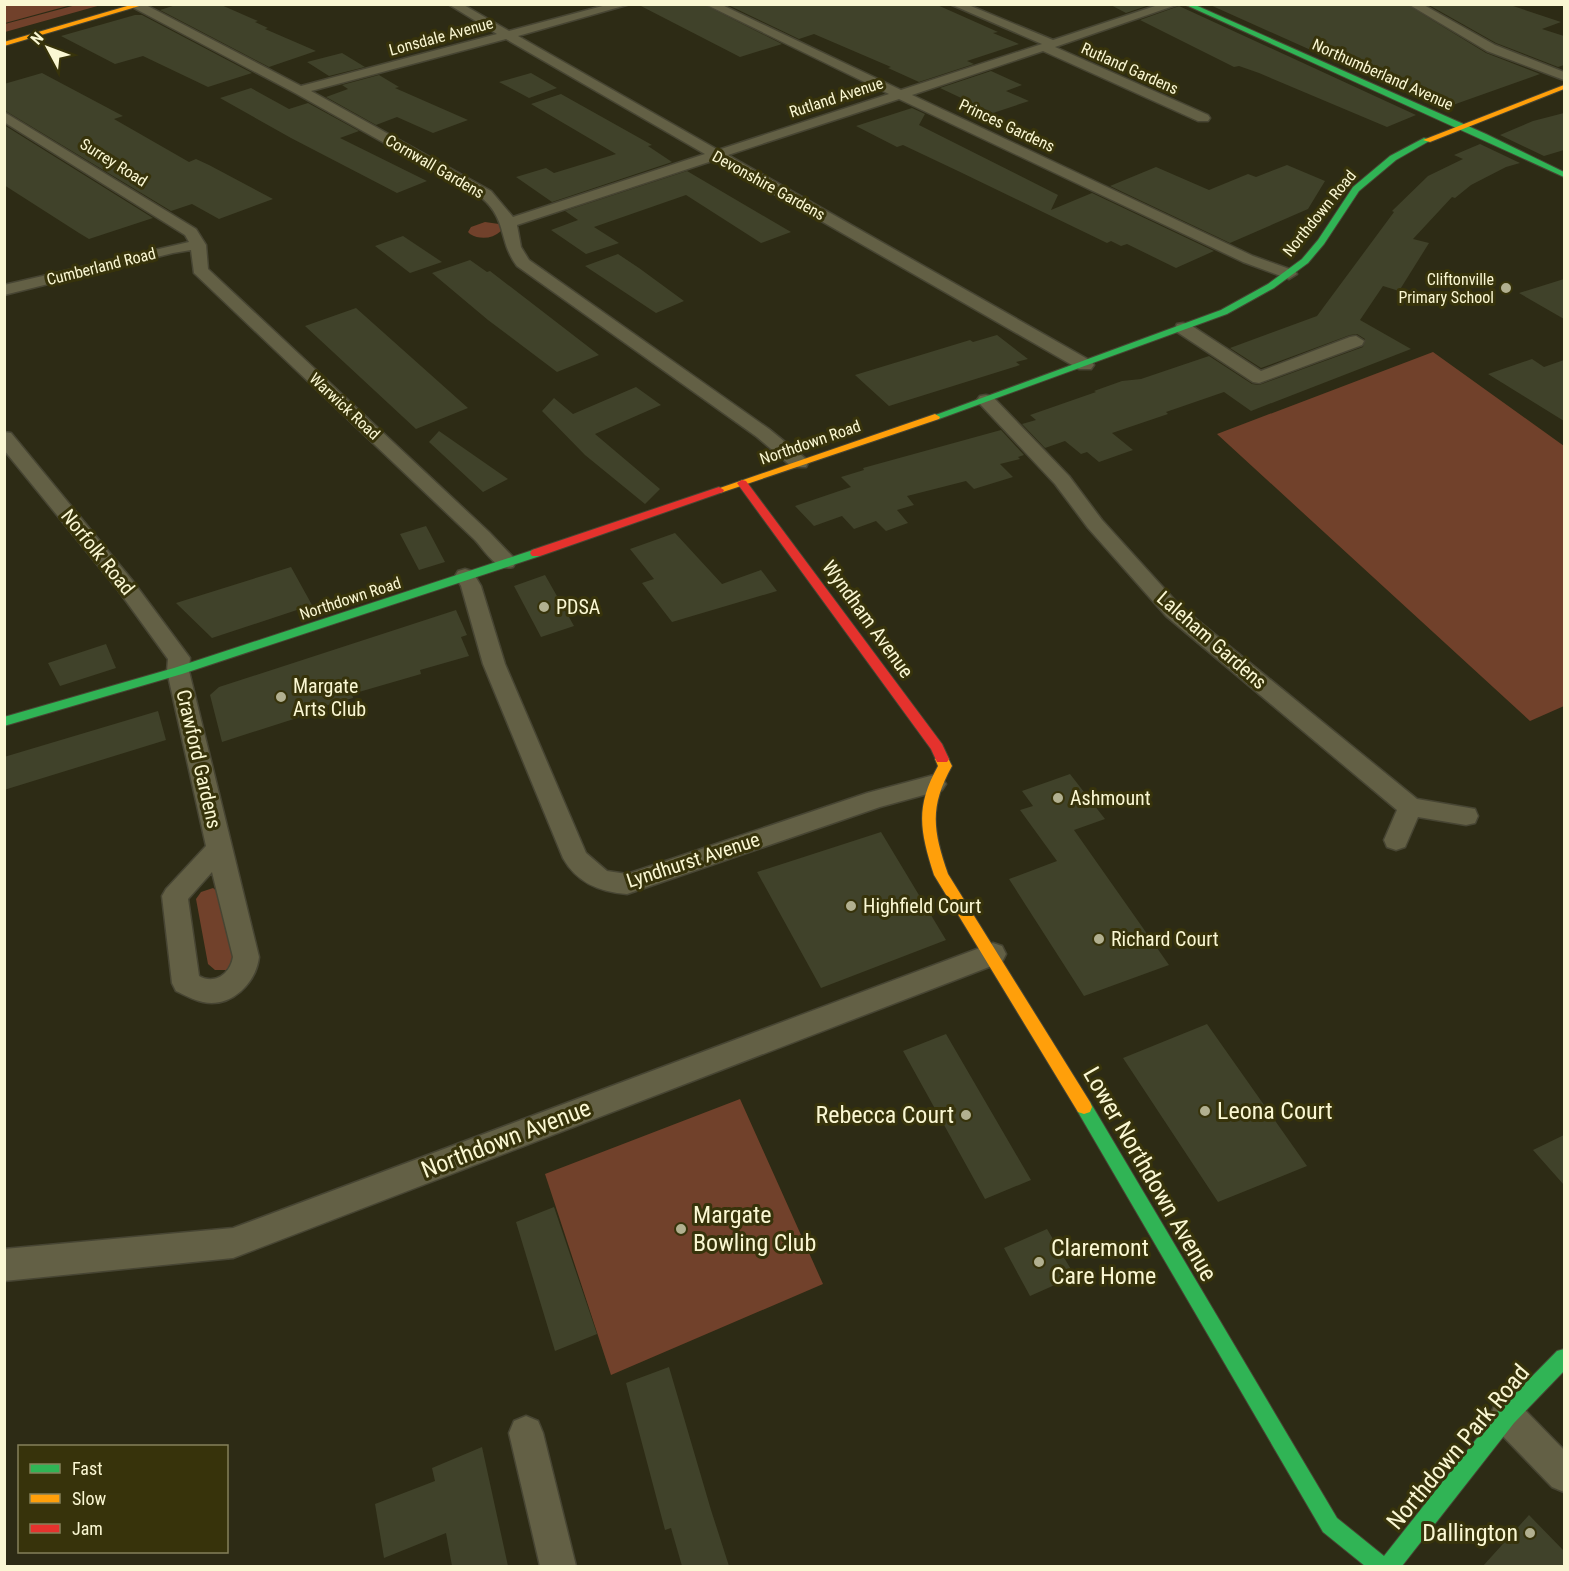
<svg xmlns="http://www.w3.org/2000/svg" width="1569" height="1571" viewBox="0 0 1569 1571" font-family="'Roboto Condensed',sans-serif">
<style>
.green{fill:#71412b}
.building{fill:#40422a}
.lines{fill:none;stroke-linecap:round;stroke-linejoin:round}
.street-casing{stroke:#474533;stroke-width:3}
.fast-casing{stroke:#474533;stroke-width:2}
.slow-casing{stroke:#474533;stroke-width:2}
.jam-casing{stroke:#474533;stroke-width:2}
.street{fill:#636045;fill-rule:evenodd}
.fast{fill:#30b455;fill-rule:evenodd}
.slow{fill:#ff9f0a;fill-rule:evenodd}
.jam{fill:#e5322d;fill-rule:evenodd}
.poi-dot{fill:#b2b090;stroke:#37330b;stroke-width:2}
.labels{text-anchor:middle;stroke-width:6;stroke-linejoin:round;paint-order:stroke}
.far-street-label{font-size:16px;fill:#faf7d3;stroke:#37330b}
.far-poi-label{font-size:16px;fill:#faf7d3;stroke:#37330b;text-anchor:end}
.street-label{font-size:20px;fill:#faf7d3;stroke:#37330b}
.poi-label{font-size:20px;fill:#faf7d3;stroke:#37330b;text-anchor:start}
.near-poi-label{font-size:24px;fill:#faf7d3;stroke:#37330b;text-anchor:start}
.near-street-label{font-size:24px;fill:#faf7d3;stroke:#37330b}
</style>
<rect width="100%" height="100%" fill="#2d2b15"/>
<path class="green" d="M5,4H71V5L5,23Z
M76,5H101L5,32V24Z
M485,222L499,224L501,231C492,239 480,240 470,234L468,232L471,227Z
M1433,352L1564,446V706L1530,721L1217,434Z
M213,888L218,892L235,962L226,970H215L208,964L196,899L201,892Z
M740,1099L823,1284L611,1375L545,1174Z"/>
<path class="building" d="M179,4H219L258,21L255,22L268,28L265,29L316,51L269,67L160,10Z
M637,4H703L782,44L740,57Z
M726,4H935L998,32L993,33L1019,44L967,61L974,64L919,82L888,68L891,67L814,34L799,39Z
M1109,4H1152L1126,13Z
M1208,4H1406L1486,53L1540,74L1450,106L1446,104L1438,107Z
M1427,4H1507L1561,22L1542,29L1564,36V65L1558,67L1496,43Z
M1179,6L1416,115L1387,127L1259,73L1239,66L1234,67L1140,20Z
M135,15H142L252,73L208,87L143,56L115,64L61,36Z
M342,53L365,67L329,76L307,62Z
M991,71L1022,85L1006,91L1029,101L993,113L940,88Z
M42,73L123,116L114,119L189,162L196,159L209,165L273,199L219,219L192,204L171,211L4,110V84Z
M531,73L557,88L529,98L499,82Z
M379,75L399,87L395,88L468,120L433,133L397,117L376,125L326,97L348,89L342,85Z
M251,88L289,109L308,103L359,131L340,138L427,181L397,193L291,138L220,98Z
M561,94L652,145L648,146L672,162L552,202L516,177L546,168L554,173L616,154L531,104Z
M912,108L925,114L919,125L1058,195L1051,210L1092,193L1214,251L1176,268L1127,244L1121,246L1111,241L1107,243L958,171L903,145L897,147L856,126Z
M1564,113V150L1544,156L1500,135L1533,121Z
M4,125L153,218L89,239L79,233L4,185Z
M1480,144L1520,163L1506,167L1471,185L1455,198L1452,197L1413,239L1429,243L1399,291L1383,286L1360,320L1411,349L1251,411L1224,392L1166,412L1168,414L1112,433L1133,450L1099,462L1087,452L1081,454L1065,441L1045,448L1022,424L1036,420L1030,415L1096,392L1094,391L1122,381L1141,379L1209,356L1252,384L1259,385L1363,347L1365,339L1357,334L1350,335L1261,368L1230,348L1317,316L1394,212L1392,211L1428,176L1463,159L1454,155Z
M1287,165L1325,181L1308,209L1230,243L1110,186L1156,167L1209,190L1248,174L1256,177Z
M687,171L791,232L761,243L686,195L594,227L619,243L586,254L551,230L578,220L565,211Z
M403,236L442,262L410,273L375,246Z
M618,254L639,268L684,301L656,313L585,266Z
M470,260L487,272L490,271L599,355L557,372L488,320L432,273Z
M1564,279V319L1519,293Z
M356,308L468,408L416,429L305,326Z
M997,335L1028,359L1016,362L1020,365L889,406L855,375L970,340L973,342Z
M1532,359L1544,367L1564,360V421L1488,374Z
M636,387L661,405L595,434L660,489L645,504L585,455L542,411L554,398L573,414Z
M1001,430L1024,455L1018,457L1020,459L1000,464L1013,477L974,489L966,481L907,496L914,505L897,510L908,523L886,531L876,521L854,529L842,516L814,526L795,506L851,487L841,477L864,470L863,468Z
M439,431L508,479L483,492L429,442Z
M426,526L445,562L419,570L400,534Z
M675,533L722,584L761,570L777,591L672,622L642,583L654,579L630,549Z
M291,567L312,605L212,638L176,603Z
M545,575L574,626L541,637L514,586Z
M456,610L467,635L461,637L469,656L420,670L421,674L352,694L353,698L321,707L322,710L222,742L210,695L219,687Z
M106,644L116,668L60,686L48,663Z
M158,711L166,740L4,790V757Z
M1070,774L1105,819L1074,830L1169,965L1084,996L1009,879L1057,861L1020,810L1033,806L1022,791Z
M881,832L946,940L821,988L757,872Z
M1207,1024L1307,1166L1218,1202L1123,1058Z
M946,1034L1031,1180L985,1199L903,1051Z
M1564,1135V1185L1533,1150Z
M554,1207L597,1334L555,1351L516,1222Z
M1047,1229L1075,1276L1030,1296L1004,1248Z
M669,1367L711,1510L729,1566H682L671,1528L665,1530L626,1383Z
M482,1447L508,1566H452L446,1533L384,1558L375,1504L435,1481L432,1468Z
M1529,1515L1564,1551V1566H1483Z"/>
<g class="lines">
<g class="street-casing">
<path id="street" d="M133,4H144L301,86L497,34L448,4H462L509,31L610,4H630L518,36L718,150L889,94L705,4H720L901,90L1042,44L950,4H966L1053,40L1161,4H1179L1055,47L1208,115L1210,118L1208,121H1198L1043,51L912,95L1253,256L1295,271L1297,274L1289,279L1243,262L899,99L728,155L1091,361L1094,365L1091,369H1079L715,160L517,225L521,247L529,260L769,429L806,459L808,463L806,467H792L757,437L517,266C498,241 508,220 481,197L295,93L134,8ZM506,39L705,154L513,217L491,191L311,91Z
M1408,4H1422L1495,45L1564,72V80L1487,51Z
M4,112L196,229L206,245L208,269L489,532L513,557L516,562L513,567C496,571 486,552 475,540L194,273L191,250L173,253L4,295V285L189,242L185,235L4,122Z
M1183,323L1189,324L1261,371L1350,337L1356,336L1364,341L1362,345L1259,383L1253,382L1177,332L1175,328L1177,324Z
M986,395L992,396L1069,476L1102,520L1180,606L1417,799L1475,809L1478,816L1475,823L1466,825L1418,817L1405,847L1396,850L1387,847L1384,840L1397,810L1166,616L1088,528L1055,484L980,404L977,400L980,396Z
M4,432L11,433L132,580L190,658L189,671L259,957C256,983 231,1008 203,1002C193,1000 185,995 176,991L172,983L162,896L166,889L206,846L167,671L168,659L118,590L4,450ZM212,872L233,957C230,974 215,985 199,976L188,899Z
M465,569L472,571L481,586L505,664L586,853L607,871L627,874L867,793L934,775L942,778L946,784L942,790L880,807L627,894C600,892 577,883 563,858L483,664L461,586L455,576L458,571Z
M993,943L1002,946L1006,954L1002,962L233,1258L4,1281V1249L233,1228Z
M1507,1399L1519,1404L1564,1450V1492L1552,1487L1495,1428L1490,1416L1495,1404Z
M526,1416L538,1421L543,1433L576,1566H540L509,1433L514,1421Z"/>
</g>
<g class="fast-casing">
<path id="fast" d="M1184,4H1193L1486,134L1564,172V177Z
M1424,138L1431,140L1396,160L1359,191L1324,244L1308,263L1274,288L1227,314L939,419H931L930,417L1221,310L1268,284L1302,259L1318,240L1353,187L1390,156Z
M536,549L540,550V556L182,674L4,726V717L174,668Z
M1084,1100L1090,1102L1337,1518L1384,1556L1500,1409L1557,1351L1564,1349V1371L1514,1423L1402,1566H1365L1323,1532L1078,1112L1076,1107L1078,1102Z"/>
</g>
<g class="slow-casing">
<path id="slow" d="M134,4H146L4,46V42Z
M1564,85V89L1430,142L1423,140Z
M935,414L940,417L939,419L723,492L719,493L714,490Z
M942,754L947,756L952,766C929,807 933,831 948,874L1090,1102L1092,1107L1090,1112L1084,1114L1078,1112L934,875C920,831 915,807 938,766L935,759Z"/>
</g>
<g class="jam-casing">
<path id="jam" d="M742,480L746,481L942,744L949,759L947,762H937L931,749L737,483Z
M719,487L724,490L723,492L540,556H532L530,553L532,550Z"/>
</g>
<use href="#street" class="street"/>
<use href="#fast" class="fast"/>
<use href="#slow" class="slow"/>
<use href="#jam" class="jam"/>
</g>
<g class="poi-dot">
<circle cx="1506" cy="288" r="6"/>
<circle cx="544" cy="607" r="6"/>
<circle cx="281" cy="697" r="6"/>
<circle cx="1058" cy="798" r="6"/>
<circle cx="851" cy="906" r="6"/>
<circle cx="1099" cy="939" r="6"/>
<circle cx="1205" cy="1111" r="6"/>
<circle cx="966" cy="1115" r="6"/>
<circle cx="681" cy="1229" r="6"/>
<circle cx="1039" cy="1262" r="6"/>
<circle cx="1530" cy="1533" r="6"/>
</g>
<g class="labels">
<g class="far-street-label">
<text transform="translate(441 36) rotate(-15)" y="6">Lonsdale Avenue</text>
<text transform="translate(1130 68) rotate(24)" y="6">Rutland Gardens</text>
<text transform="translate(1383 74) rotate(24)" y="6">Northumberland Avenue</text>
<text transform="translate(836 97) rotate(-18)" y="6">Rutland Avenue</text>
<text transform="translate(1007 125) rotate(25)" y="6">Princes Gardens</text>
<text transform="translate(114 162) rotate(32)" y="6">Surrey Road</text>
<text transform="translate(435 166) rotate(30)" y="6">Cornwall Gardens</text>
<text transform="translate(769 185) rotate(29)" y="6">Devonshire Gardens</text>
<text transform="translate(1319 213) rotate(-51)" y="6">Northdown Road</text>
<text transform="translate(101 266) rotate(-14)" y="6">Cumberland Road</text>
<text transform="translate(345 406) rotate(43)" y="6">Warwick Road</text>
<text transform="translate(810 442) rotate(-19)" y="6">Northdown Road</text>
<text transform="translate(350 598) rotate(-18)" y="6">Northdown Road</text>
</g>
<g class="far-poi-label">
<text x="1494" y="285">Cliftonville<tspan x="1494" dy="18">Primary School</tspan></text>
</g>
<g class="street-label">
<text transform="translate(98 552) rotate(51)" y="7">Norfolk Road</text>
<text transform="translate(868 619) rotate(54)" y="7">Wyndham Avenue</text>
<text transform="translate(1212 640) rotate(41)" y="7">Laleham Gardens</text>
<text transform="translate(199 759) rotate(77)" y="7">Crawford Gardens</text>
<text transform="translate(693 860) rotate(-18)" y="7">Lyndhurst Avenue</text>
</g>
<g class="poi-label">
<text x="556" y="614">PDSA</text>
<text x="293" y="693">Margate<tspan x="293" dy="23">Arts Club</tspan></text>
<text x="1070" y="805">Ashmount</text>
<text x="863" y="913">Highfield Court</text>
<text x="1111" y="946">Richard Court</text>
</g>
<g class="near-poi-label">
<text x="1217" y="1119">Leona Court</text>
<text x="954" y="1123" text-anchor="end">Rebecca Court</text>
<text x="693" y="1223">Margate<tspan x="693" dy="28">Bowling Club</tspan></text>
<text x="1051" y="1256">Claremont<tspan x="1051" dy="28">Care Home</tspan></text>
<text x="1518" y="1541" text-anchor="end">Dallington</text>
</g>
<g class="near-street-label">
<text transform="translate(506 1139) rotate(-21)" y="8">Northdown Avenue</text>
<text transform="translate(1150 1174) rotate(60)" y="8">Lower Northdown Avenue</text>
<text transform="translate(1458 1447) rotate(-50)" y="8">Northdown Park Road</text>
</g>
</g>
<rect width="1569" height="1571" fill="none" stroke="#faf7d3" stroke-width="12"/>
<rect x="18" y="1445" width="210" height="108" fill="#37330b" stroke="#85815b" stroke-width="1.5"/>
<rect x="30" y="1464" width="30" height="9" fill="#30b455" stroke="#85815b" stroke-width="1.5"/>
<text x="72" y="1475" font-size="18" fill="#faf7d3">Fast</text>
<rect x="30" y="1494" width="30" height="9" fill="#ff9f0a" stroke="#85815b" stroke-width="1.5"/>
<text x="72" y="1505" font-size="18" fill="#faf7d3">Slow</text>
<rect x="30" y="1524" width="30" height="9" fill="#e5322d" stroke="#85815b" stroke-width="1.5"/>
<text x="72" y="1535" font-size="18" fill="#faf7d3">Jam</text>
<g transform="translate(48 48) rotate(311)" stroke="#37330b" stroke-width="4.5" paint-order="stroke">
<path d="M0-4.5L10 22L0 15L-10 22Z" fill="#faf7d3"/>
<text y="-9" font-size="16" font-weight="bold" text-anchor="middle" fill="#faf7d3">N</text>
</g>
</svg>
